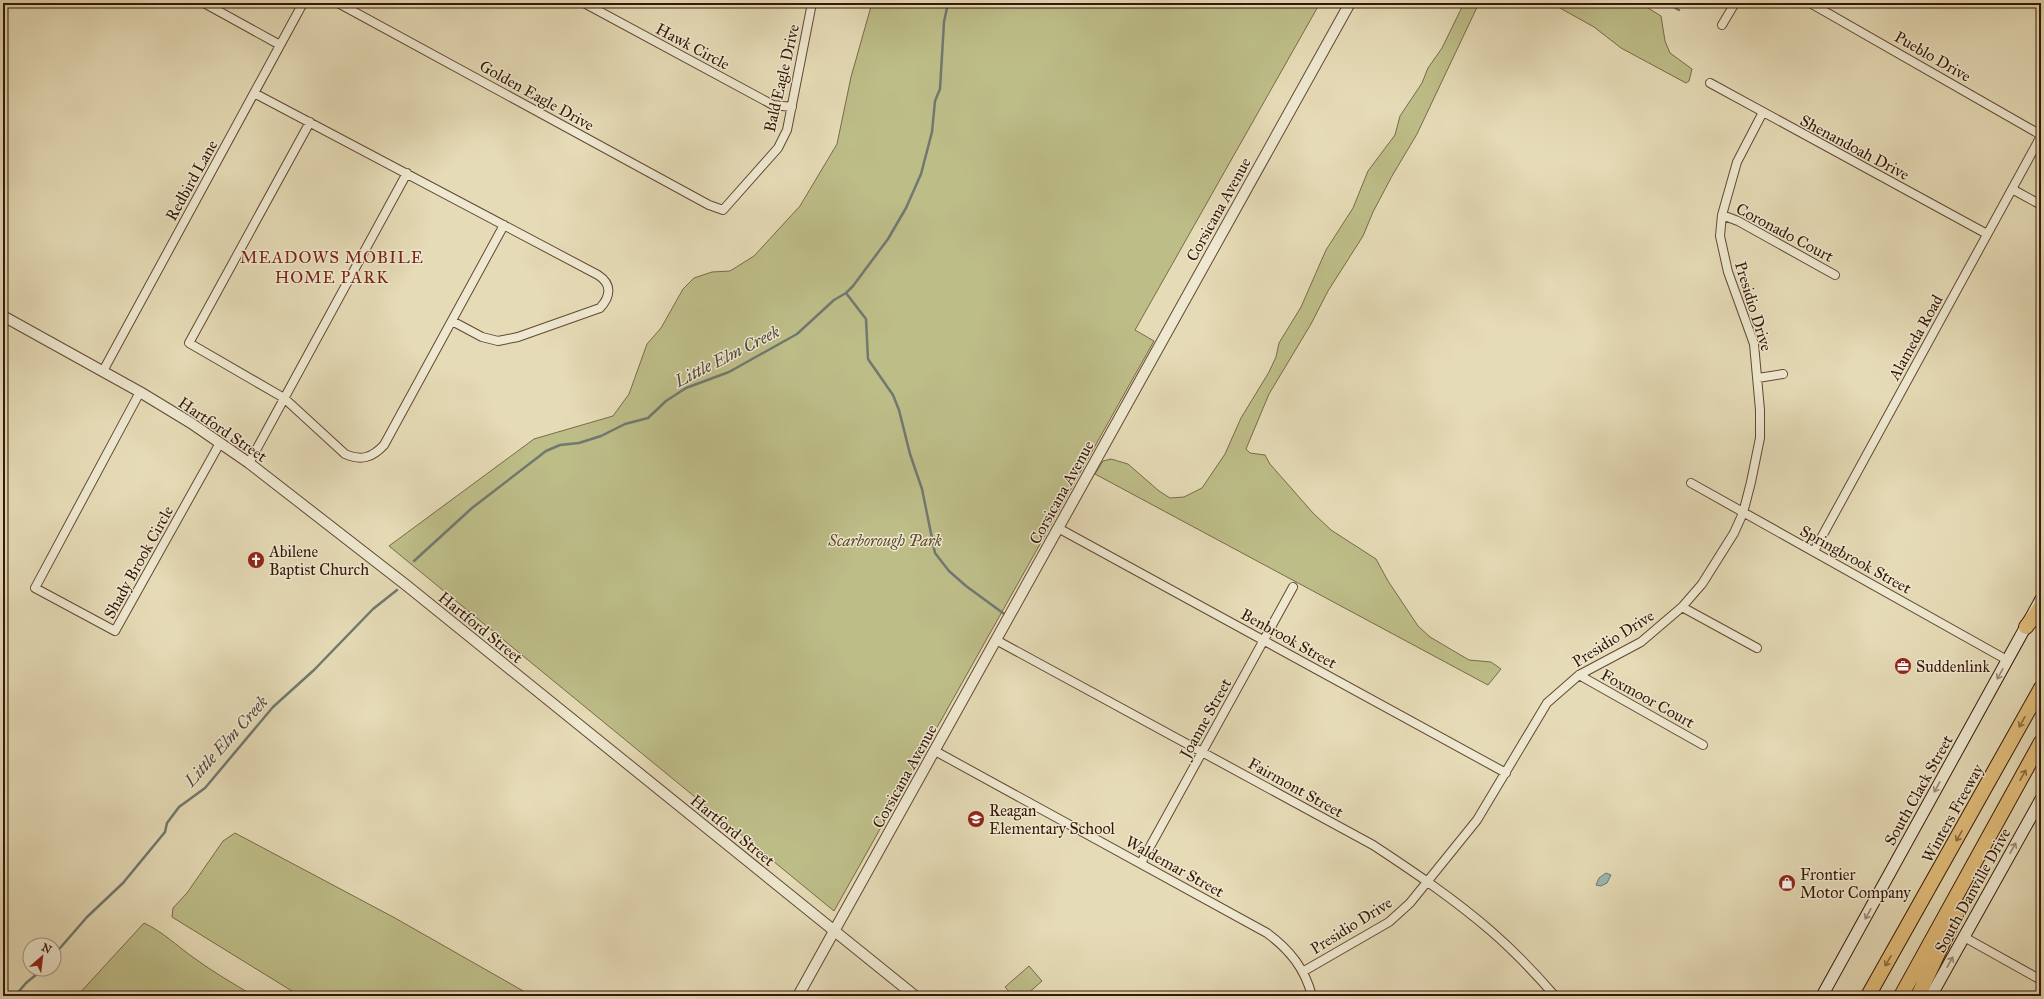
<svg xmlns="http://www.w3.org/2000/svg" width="2044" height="999" viewBox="0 0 2044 999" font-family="'IM FELL Great Primer',serif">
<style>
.green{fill:#bdbd88;stroke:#7a6a48}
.water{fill:#98b9b6;stroke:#717870}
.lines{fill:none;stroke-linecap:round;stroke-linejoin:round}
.stream{stroke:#717870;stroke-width:2.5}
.minor-casing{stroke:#624833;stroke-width:10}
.tertiary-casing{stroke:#624833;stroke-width:12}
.secondary-casing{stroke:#371707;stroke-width:13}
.motorway-casing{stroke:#371707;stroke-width:16}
.minor{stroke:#eee8d0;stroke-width:8}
.tertiary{stroke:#eee8d0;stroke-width:10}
.secondary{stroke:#eee8d0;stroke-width:11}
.motorway{stroke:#e2be7b;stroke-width:14}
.oneway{stroke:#9c8a76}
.oneway2{stroke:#8c6a41}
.labels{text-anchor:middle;stroke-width:3;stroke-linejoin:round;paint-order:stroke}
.street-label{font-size:16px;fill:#371707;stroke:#eee8d0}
.park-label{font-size:16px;font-style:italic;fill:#5f492e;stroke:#eee8d0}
.poi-label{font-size:16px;fill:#371707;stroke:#eee8d0;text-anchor:start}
.neighbourhood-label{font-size:17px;letter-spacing:1px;fill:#7a1f14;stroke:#eee8d0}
.water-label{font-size:17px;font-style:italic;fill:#54483c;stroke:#eee8d0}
</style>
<rect width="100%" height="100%" fill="#e5dbb6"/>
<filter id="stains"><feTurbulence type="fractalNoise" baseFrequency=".005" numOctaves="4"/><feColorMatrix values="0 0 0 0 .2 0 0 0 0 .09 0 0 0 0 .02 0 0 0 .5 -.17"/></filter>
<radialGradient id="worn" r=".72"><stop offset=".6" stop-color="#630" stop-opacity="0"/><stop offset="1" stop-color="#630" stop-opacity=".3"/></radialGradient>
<path class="green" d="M872,3H1320L1135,330L1154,341L834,911L389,546L534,439L613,416L629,394L647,344L661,328L683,289L694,278L712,272L730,271L754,256L800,206L837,144L851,77Z
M1464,3H1479L1417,134L1392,176L1373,212L1363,236L1328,291L1311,324L1269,394L1246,449L1250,453L1265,455L1270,464L1313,513L1331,530L1376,559L1388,581L1418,626L1430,637L1469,660L1491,662L1501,669L1488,685L1095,474L1103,461L1111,459L1128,464L1159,491L1170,498L1184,497L1202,488L1225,454L1241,418L1269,372L1276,357L1279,343L1301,307L1326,250L1353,208L1368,171L1395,135L1400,116L1422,83L1428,68L1442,48Z
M1551,3H1640L1661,16L1665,41L1670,53L1692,69L1689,81L1686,83L1621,48L1594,27Z
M235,833L395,918L532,996H300L172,917L173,908L187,893L223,841Z
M144,923C163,932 177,946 194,958C213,972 234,984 254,996H77Z
M1029,966L1042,981L1025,996H1013L1005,987Z"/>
<path class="water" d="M1606,873L1611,875L1607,883L1601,886L1596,885L1599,878Z"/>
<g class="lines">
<path class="stream" d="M1666,3L1679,10
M846,293L866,319L868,359L893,395L899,410L910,454L922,489L935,553L949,571L966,586L1007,616
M414,561L472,508L546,451L560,445L579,443L601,436L625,424L648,418L666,401L686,388L729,372L797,334L834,300L846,293L853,286L888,239L906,208L921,174L932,132L935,101L940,89L944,22L948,3
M54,955L87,917L123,883L165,832L167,823L179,807L205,788L273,707L314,670L373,609L397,590
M15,996L26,983L43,969"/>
<g class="minor-casing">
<path id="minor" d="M204,3L280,45
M338,3L709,205L723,210L778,148L787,130L812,3
M584,3L773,105L792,107
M1810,3L2041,135
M1722,25L1735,3
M1710,83L1987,234
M254,93L598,275C612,284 611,296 600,308L518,337L498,341L482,337L452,321
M310,122L189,343L284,398L345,454C361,461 372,458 384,445L504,225
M2012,189L2041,205
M1722,215L1738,221L1835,275
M103,371L303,3
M1758,378L1783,374
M140,392L35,588L115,631L220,443
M249,463L407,173
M1691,483L2007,660
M1058,528L1506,773
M1814,551L2041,136
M1682,607L1757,648
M996,640L1373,845C1414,872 1454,899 1491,931C1514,951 1535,973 1555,996
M1579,675L1703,745
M935,751L1267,933C1290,950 1305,969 1312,996
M1141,863L1293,587
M1964,937L2041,980
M1304,971L1389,922L1410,903L1477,820L1547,703L1579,675L1641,642L1682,607L1702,584L1734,533L1743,513L1751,482L1760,438V410L1754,344L1728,272L1720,236L1722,215L1737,162L1763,112"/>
</g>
<g class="tertiary-casing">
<path id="tertiary" d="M3,316L140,392L191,423L249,463L406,585L915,996
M798,996L1350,3"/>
</g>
<g class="secondary-casing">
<path id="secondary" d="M1822,996L2041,599
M1931,996L2041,799"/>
</g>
<g class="motorway-casing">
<path id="motorway" d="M2026,627L2041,607
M1868,996L2041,688
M1901,996L2041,742
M1918,996L1956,915"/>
</g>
<use href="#minor" class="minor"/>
<use href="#tertiary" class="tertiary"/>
<use href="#secondary" class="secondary"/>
<use href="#motorway" class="motorway"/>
</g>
<defs><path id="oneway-shaft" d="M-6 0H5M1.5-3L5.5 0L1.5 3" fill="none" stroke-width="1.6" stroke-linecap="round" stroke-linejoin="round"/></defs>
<g class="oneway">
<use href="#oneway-shaft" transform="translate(2000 674) rotate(119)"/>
<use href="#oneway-shaft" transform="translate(1937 787) rotate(119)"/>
<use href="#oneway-shaft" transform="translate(2013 848) rotate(-61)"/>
<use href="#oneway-shaft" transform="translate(1868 914) rotate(119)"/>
<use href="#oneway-shaft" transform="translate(1950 962) rotate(-61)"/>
</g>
<g class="oneway2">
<use href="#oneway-shaft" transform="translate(2022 722) rotate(119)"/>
<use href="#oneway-shaft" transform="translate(2023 775) rotate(-61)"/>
<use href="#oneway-shaft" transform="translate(1959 836) rotate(120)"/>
<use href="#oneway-shaft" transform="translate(1888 961) rotate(120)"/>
</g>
<defs>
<g id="church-disc" transform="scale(0.9)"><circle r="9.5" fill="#8f2418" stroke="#eee8d0"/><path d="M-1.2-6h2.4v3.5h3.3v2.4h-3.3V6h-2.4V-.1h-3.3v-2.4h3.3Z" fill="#fff"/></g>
<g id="office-disc" transform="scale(0.9)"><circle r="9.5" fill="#8f2418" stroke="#eee8d0"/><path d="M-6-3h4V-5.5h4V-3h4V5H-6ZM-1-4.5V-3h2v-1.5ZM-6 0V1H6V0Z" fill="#fff"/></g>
<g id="school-disc" transform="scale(0.9)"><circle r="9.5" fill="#8f2418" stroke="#eee8d0"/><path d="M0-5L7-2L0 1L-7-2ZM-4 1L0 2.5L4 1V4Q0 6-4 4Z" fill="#fff"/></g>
<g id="shop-disc" transform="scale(0.9)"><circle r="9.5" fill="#8f2418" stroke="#eee8d0"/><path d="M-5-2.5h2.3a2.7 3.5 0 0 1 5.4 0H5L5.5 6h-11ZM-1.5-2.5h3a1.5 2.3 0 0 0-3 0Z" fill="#fff"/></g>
</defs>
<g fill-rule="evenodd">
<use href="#church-disc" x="256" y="560"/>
<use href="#office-disc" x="1903" y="666"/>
<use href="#school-disc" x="976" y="819"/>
<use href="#shop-disc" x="1787" y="883"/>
</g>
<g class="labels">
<g class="street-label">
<text transform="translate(693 46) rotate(28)" y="6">Hawk Circle</text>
<text transform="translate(1933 56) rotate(30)" y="6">Pueblo Drive</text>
<text transform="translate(781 78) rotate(-77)" y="6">Bald Eagle Drive</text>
<text transform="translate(537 95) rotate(29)" y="6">Golden Eagle Drive</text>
<text transform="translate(1855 147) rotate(28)" y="6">Shenandoah Drive</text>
<text transform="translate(191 180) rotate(-61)" y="6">Redbird Lane</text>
<text transform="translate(1218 209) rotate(-61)" y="6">Corsicana Avenue</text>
<text transform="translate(1785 232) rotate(28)" y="6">Coronado Court</text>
<text transform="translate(1754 306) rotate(73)" y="6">Presidio Drive</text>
<text transform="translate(1915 337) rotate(-61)" y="6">Alameda Road</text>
<text transform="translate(223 429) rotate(34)" y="6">Hartford Street</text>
<text transform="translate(1061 492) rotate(-61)" y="6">Corsicana Avenue</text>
<text transform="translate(1856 559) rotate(29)" y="6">Springbrook Street</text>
<text transform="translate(138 562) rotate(-61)" y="6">Shady Brook Circle</text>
<text transform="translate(481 627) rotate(39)" y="6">Hartford Street</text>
<text transform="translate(1289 638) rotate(29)" y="6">Benbrook Street</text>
<text transform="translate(1613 638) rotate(-32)" y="6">Presidio Drive</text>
<text transform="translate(1648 698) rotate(29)" y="6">Foxmoor Court</text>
<text transform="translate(1205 718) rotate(-61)" y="6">Joanne Street</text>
<text transform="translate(904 776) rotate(-61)" y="6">Corsicana Avenue</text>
<text transform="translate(1296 787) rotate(29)" y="6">Fairmont Street</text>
<text transform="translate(1918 790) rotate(-61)" y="6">South Clack Street</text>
<text transform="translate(1952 813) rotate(-61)" y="6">Winters Freeway</text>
<text transform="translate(733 830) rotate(39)" y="6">Hartford Street</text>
<text transform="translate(1175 866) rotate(29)" y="6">Waldemar Street</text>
<text transform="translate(1972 890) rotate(-61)" y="6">South Danville Drive</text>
<text transform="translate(1351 925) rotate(-32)" y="6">Presidio Drive</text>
</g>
<g class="park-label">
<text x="885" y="546">Scarborough Park</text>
</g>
<g class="poi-label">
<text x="269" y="557">Abilene<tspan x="269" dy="18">Baptist Church</tspan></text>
<text x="1916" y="672">Suddenlink</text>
<text x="989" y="816">Reagan<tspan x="989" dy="18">Elementary School</tspan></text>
<text x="1800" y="880">Frontier<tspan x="1800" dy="18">Motor Company</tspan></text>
</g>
<g class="neighbourhood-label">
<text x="332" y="263">MEADOWS MOBILE<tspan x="332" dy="20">HOME PARK</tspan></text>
</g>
<g class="water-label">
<text transform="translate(727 356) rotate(-27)" y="6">Little Elm Creek</text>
<text transform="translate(226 741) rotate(-48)" y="6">Little Elm Creek</text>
</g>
</g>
<rect width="2044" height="999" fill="none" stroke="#e5dbb6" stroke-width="16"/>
<rect x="4" y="4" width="2036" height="991" fill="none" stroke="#371707" stroke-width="2"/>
<rect x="8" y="8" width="2028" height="983" fill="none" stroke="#371707"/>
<g transform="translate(42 957) rotate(28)"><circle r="19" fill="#eee8d0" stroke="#a59480"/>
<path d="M0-3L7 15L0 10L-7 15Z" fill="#8f2418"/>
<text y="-6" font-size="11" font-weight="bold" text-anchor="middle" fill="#371707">N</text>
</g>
<rect width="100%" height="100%" filter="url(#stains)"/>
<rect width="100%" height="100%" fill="url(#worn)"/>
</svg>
